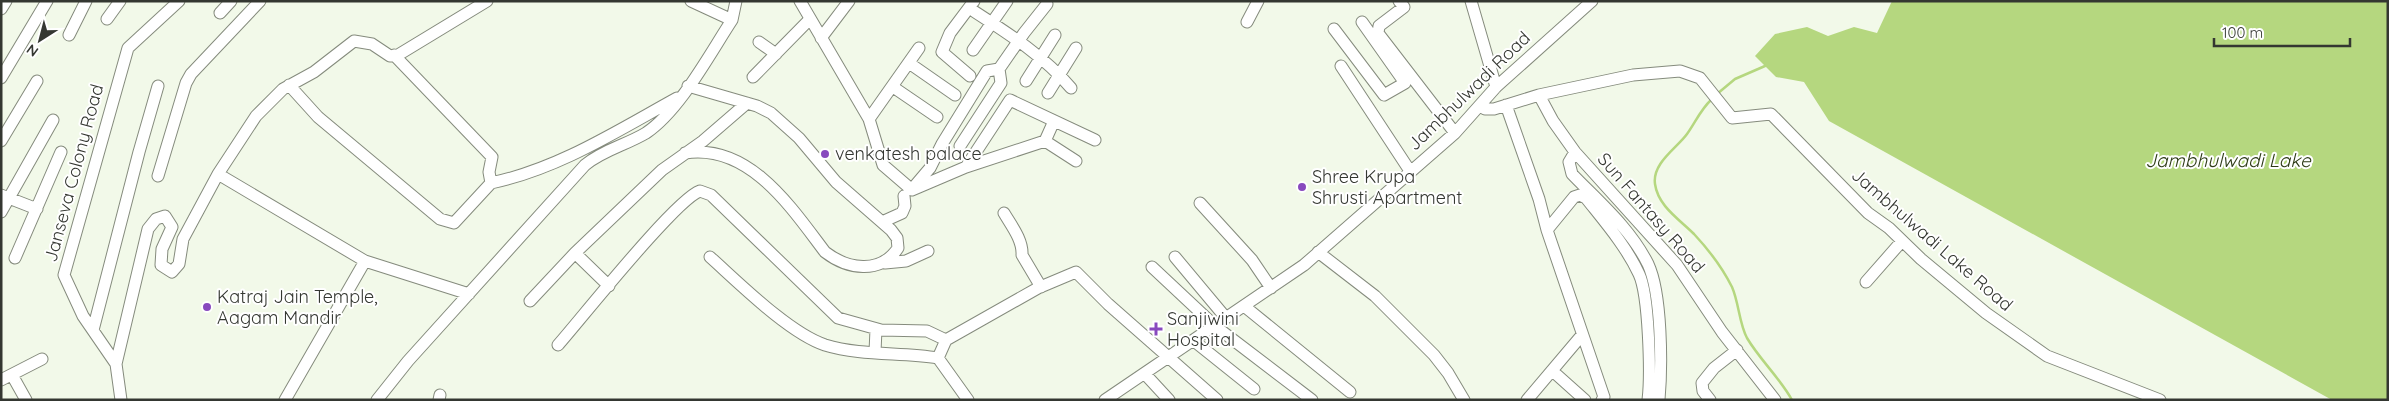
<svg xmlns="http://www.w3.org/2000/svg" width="2389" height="401" viewBox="0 0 2389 401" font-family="Quicksand,sans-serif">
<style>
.water{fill:#b5d77f}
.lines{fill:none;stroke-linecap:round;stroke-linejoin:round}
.stream{stroke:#b5d77f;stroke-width:2.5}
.minor-casing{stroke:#858b7d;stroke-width:13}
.minor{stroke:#fff;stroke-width:11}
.poi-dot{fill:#8849be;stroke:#fff;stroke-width:2}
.labels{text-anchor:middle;stroke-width:4;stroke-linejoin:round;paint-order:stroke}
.street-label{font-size:18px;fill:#343731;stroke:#fff}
.poi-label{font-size:18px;fill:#343731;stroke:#fff;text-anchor:start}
.water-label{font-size:19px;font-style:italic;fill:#2e3b17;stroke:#fff}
</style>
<rect width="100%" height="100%" fill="#f2f9e9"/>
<path class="water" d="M1892,1H2388V400H2332L1829,121L1804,82L1776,77L1755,56L1775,34L1807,27L1828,36L1854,27L1877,33Z"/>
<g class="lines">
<path class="stream" d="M1717,94L1735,79L1765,66
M1711,100C1701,109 1695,123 1687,134C1677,148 1652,163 1655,184C1658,206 1679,219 1694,234C1708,249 1723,269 1732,287C1739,303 1739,323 1747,338C1760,360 1780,378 1792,400"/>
<g class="minor-casing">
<path id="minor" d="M691,1L732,20L736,1
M800,1L869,119L883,165L912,190L966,167L1045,141L1054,121
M1399,1L1404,7L1379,26L1378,33L1455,133
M1471,1L1496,87
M969,8C1006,32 1043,55 1071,88
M1,9L6,1
M220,13L231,1
M107,19L120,1
M1247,22L1258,1
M1334,29L1384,95L1405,83L1362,22
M69,35L86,1
M821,38L849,1
M759,42L776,54
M973,50L1007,1
M909,63L955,95
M1341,66L1410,171
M970,76L942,52L950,33L974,1
M753,77L810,19
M1,78L47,1
M1026,81L1055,35
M289,85L318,117L440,219L454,223L491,183L489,172L492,157L394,55
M893,87L937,117
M1048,93L1076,48
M1539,95L1553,121L1575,152L1677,265L1722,332L1775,400
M1506,105L1539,199L1547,230L1604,397L1602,400
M1480,106L1485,109H1494L1539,95L1633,75L1680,71L1700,78L1732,118L1771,114L1868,213L1889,228L1921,259L1986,313L2047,356L2160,400
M869,119L919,48
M1,141L37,81
M1045,141L1076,161
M960,146L1001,83L999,69
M1575,152L1569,162L1572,174C1599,202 1630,228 1648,264C1662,294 1662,366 1659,400
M685,153C749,143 791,207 825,252C847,269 880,275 898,248L897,238L891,230L836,182L799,138L771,113L757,106L688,86
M966,167L1010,100L1095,140
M218,174L365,261L285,400
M158,176L186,83L191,74L260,1
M491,183C558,169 617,131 677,98
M913,188L930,168L942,144L987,71L999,69L1024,33L1047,4
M1,195L37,209
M1200,203L1252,260L1271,288
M1,212L53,120
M1004,213C1011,225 1023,240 1022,255L1041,287
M882,222L902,213L905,206L904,196
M1547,230L1574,197L1580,195L1586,198C1605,222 1626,246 1639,274C1649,295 1651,375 1648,400
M1318,252L1375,296L1434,355L1448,373L1464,400
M575,253L609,286
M710,257C739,283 789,333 825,345C861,356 901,352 938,358L968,400
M1175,257L1226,318
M15,258L61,152
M365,261L469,294
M885,263L906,261L928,251
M1152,267L1215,326L1312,400
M1866,282L1902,241
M530,301L575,253L662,170L703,141L747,103
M1244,306L1350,392
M93,330L139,152L158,86
M1194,341L1254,389
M558,345C581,319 676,199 700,191L711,195L838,318L881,330L927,331L946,340
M875,352L876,329
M938,358L946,340L1038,288L1076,272L1108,304L1217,400
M116,364L83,316L64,275L128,48L179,1
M1145,374L1169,400
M12,375L26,400
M1557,375L1585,400
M1,380L42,359
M121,400L116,364L148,229L156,219L165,216L172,227L162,249L161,265L172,272L179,264L183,239L218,174L256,116L283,89L314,72L354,41L372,44L390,56L398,55L487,1
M377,400L408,361L585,165C603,150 626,145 646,133C680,110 709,55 732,20
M439,400L440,395
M1105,400L1304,265L1455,133L1496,87L1592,1
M1527,400L1582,335
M1710,400L1703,391L1702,383L1714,368L1737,350"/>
</g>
<use href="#minor" class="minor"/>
</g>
<g class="poi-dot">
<circle cx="825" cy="154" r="5"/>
<circle cx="1302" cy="187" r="5"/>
<circle cx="207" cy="307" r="5"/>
<path d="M1153.5 321.5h5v5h5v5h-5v5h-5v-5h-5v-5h5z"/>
</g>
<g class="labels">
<g class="street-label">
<text transform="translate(1469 91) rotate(-44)" y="6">Jambhulwadi Road</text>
<text transform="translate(74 173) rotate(-75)" y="6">Janseva Colony Road</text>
<text transform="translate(1651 213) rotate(49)" y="6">Sun Fantasy Road</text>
<text transform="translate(1932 240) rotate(41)" y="6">Jambhulwadi Lake Road</text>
</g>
<g class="poi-label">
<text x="835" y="160">venkatesh palace</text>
<text x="1312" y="183">Shree Krupa<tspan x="1312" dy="21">Shrusti Apartment</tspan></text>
<text x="217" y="303">Katraj Jain Temple,<tspan x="217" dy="21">Aagam Mandir</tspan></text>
<text x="1167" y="325">Sanjiwini<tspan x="1167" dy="21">Hospital</tspan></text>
</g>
<g class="water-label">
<text x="2228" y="167">Jambhulwadi Lake</text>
</g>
</g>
<rect width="2389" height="401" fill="none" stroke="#343731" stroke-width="5"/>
<g transform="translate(40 40) rotate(216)" stroke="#ffffff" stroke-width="4" paint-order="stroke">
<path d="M0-4L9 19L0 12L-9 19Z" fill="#343731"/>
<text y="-8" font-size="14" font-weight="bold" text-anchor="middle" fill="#343731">N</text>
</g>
<path d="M2214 38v8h136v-8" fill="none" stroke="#343731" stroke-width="2.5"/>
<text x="2222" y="38" font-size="15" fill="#343731" stroke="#ffffff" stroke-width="4" paint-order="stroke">100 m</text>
</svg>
